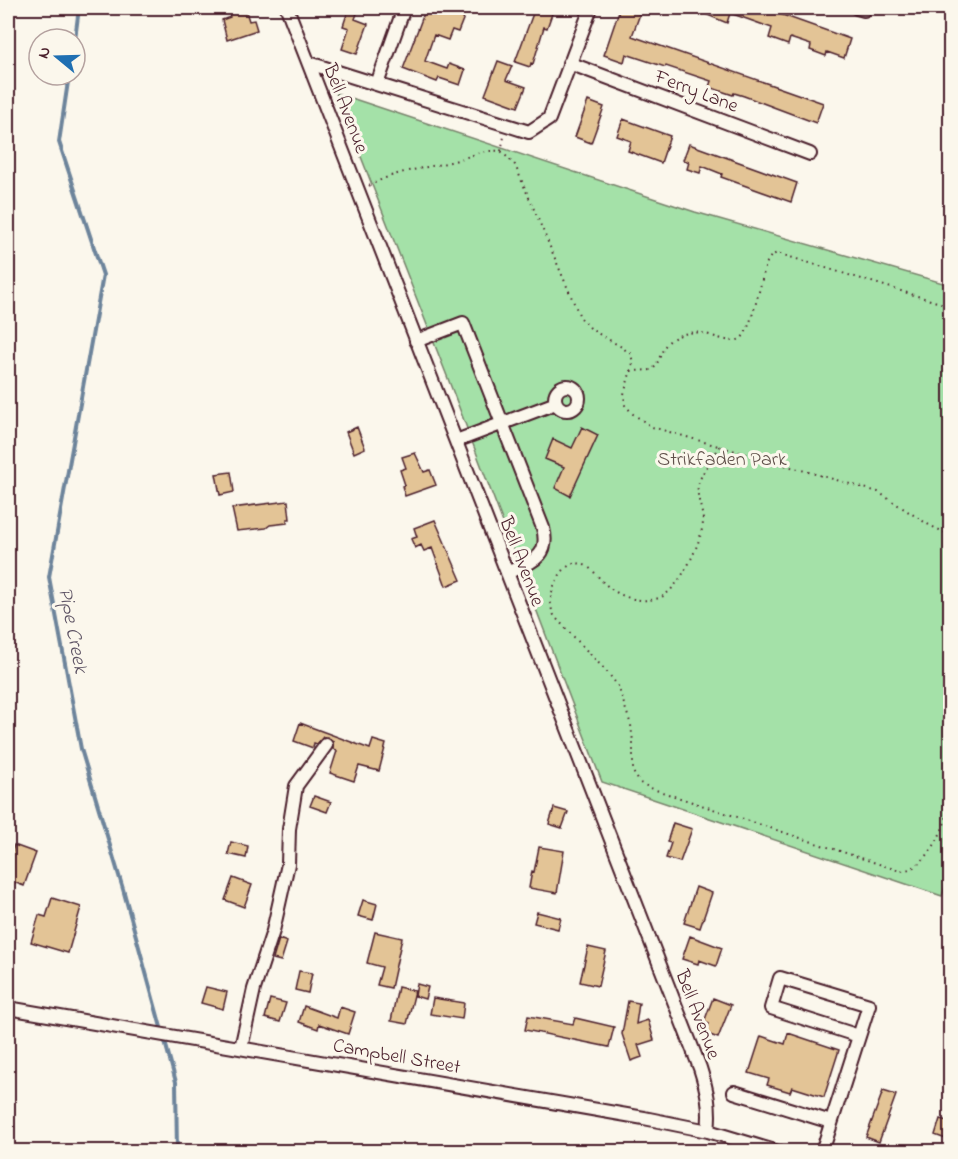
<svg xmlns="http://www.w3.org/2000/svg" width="958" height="1159" viewBox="0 0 958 1159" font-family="'Indie Flower',sans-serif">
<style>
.green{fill:#a4e1a8;stroke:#77806a;stroke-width:1.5}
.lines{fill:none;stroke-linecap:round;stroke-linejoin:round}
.stream{stroke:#6d849b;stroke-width:4}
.building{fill:#e3c496;stroke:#4a1f2b;stroke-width:1.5}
.minor-casing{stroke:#4a1f2b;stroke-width:16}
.path{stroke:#4a1f2b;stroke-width:2;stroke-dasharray:1.5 4.5;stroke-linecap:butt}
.minor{stroke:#fbf7ec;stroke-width:12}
.labels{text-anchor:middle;stroke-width:6;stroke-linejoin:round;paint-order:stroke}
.street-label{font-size:20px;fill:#4a1f2b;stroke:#fbf7ec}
.park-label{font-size:20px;fill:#60504a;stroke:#fbf7ec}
.water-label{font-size:21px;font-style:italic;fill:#5c5263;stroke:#fbf7ec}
</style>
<rect width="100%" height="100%" fill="#fbf7ec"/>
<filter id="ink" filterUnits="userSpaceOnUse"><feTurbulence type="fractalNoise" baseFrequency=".0167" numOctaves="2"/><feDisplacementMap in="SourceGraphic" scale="12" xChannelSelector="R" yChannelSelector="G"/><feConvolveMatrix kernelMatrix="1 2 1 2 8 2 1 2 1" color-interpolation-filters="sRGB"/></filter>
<g filter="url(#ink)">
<path class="green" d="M336,93L695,212L950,285V872L942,896L602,782L447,376Z"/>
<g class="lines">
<path class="stream" d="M75,39L79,8
M69,75L59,142L103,275L49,577L81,749L123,889L176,1082L177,1152"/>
</g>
<path class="building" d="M227,8H245L249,21L254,20L257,30L227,40L222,20L230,17Z
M349,8H359L355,19L368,24L357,54L342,49L349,28L343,26Z
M426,8H445L444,10L464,17L458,32L452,30L448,40L434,35L425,61L447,69L449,64L465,70L460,85L439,78L437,82L403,69Z
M535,8H554L547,28L544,27L533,64L531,63L530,67L515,62Z
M620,8L640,14L632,36L823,103L816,123L744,96L734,93L733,95L709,87L711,81L666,66L665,67L626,54L624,62L604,55Z
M693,8H767L774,10V12L850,39L844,58L827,52L826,56L810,50L811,45L790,38L788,45L769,38L772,28L730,13L727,23L693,9Z
M498,61L512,66L506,80L526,87L518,107L485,95Z
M588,101L604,107L591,143L575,137Z
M623,119L670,136L661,163L628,151L631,141L617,136Z
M689,144L797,183L791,202L721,177L722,174L702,166L700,173L687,169L689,162L683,160Z
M357,427L365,448L354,453L346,432Z
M582,427L598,435L570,496L555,488L564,467L545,459L553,439L572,448Z
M415,453L424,472L430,470L436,485L405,496L402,486L405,485L400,470L406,468L402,457Z
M231,472L234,492L220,495L216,474Z
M288,501L290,519H287V523L270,525L266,528L237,531L232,508Z
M435,520L461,580L446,586L432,548L424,551L421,545L415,548L411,539L417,537L414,528Z
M300,723L370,749L373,740L386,744L379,771L359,766L354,781L330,773L337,751L333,749V741L327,737H323L317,744L314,743L313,748L294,741Z
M314,796L331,802L327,812L310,806Z
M554,808L568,812L562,828L549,824Z
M673,823L692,829L680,862L666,858L671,843L667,842Z
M231,842L248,846L246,858L228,854Z
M14,845L36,853L24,886L8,880V865Z
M539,847L564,851L557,893L529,888L532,871L534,872Z
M233,878L252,885L244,907L225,900Z
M696,887L712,893L700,928L684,923Z
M52,898L81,907L68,953L31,942L39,915L46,917Z
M363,900L377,904L373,920L358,916Z
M537,912L561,918L558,929L534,923Z
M375,932L402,938L391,988L377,985L382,967L367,963Z
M690,936L722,948L716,966L699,960L698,964L682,959Z
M279,939L287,942L281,961L273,959Z
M588,947L606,951L598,986L580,982Z
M299,971L312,973L308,993L295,990Z
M417,984L428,987L425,999L415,996Z
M206,987L227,992L223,1009L201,1003Z
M398,987L415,991L407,1024L391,1021Z
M433,998L464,1003L462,1019L430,1014Z
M713,998L731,1005L718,1038L705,1033L709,1024L704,1022Z
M270,999L286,1003L280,1022L265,1018Z
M628,1001L639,1003L636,1024L648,1020L654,1040L638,1045L642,1057L631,1061L622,1034Z
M304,1006L337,1018L340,1007L355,1012L348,1034L319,1024L318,1029L299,1022Z
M528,1016L573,1024L575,1018L614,1027L609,1047L525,1030Z
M788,1033L839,1050L824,1097L792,1087L790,1092L767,1085L769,1079L749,1073L761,1036L785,1044Z
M883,1091L896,1095L879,1142L866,1137Z
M940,1119L951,1122V1141L935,1135Z"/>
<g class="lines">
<g class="minor-casing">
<path id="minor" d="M287,8L700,1068C707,1090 711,1107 708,1131
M857,8L864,10
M309,63L529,132L549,119L591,8
M569,63L810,154
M377,84L404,8
M416,341L463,323L543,528C551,559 529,562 507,573
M555 398a12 12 0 1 1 24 0a12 12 0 1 1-24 0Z
M456,441L556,403
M8,1008L644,1118L708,1131L778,1152
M241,1048L254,989L273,931L288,864L289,829L296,786L326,745
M734,1092L831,1122
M822,1152L869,1005L780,978L771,1008L859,1036"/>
</g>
<path class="path" d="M501,151L504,137
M369,186C394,171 422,169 450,162C468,158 482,149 501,151L515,165L580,317L592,330L620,346L631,354L633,363L624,394L625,405L633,414L652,427L878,492L929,525L950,535
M631,371L652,370C661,362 660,347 671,340C680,334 691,331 702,333C714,335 736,348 744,335C753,321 761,282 766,264L771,256L777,253L950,306
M720,446C713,458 701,472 698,486C696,497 703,510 703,522C702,542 679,591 659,598C639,604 619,597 604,583C599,578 594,571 588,567C571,556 560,572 554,586C550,597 549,607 555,617L608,673L618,686L631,725L633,742V772L640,783L653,789L900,871C929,869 944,829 950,805"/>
<use href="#minor" class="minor"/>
</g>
</g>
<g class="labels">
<g class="street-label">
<text transform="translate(697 90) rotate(21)" y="7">Ferry Lane</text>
<text transform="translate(347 108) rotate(69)" y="7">Bell Avenue</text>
<text transform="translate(523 561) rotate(69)" y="7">Bell Avenue</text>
<text transform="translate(699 1014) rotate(69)" y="7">Bell Avenue</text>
<text transform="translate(397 1055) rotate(10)" y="7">Campbell Street</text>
</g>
<g class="park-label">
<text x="722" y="465">Strikfaden Park</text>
</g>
<g class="water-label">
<text transform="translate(74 630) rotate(79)" y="7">Pipe Creek</text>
</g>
</g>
<rect width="958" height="1159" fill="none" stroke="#fbf7ec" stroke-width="30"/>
<rect x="15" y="15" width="928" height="1129" fill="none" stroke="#4a1f2b" stroke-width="2" filter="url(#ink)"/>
<g transform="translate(57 57) rotate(289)"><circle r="28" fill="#fbf7ec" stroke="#b4a19f" stroke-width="1.5"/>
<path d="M0-4.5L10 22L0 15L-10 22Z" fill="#1f6fb2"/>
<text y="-9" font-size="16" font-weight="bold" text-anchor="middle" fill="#4a1f2b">N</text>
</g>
</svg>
